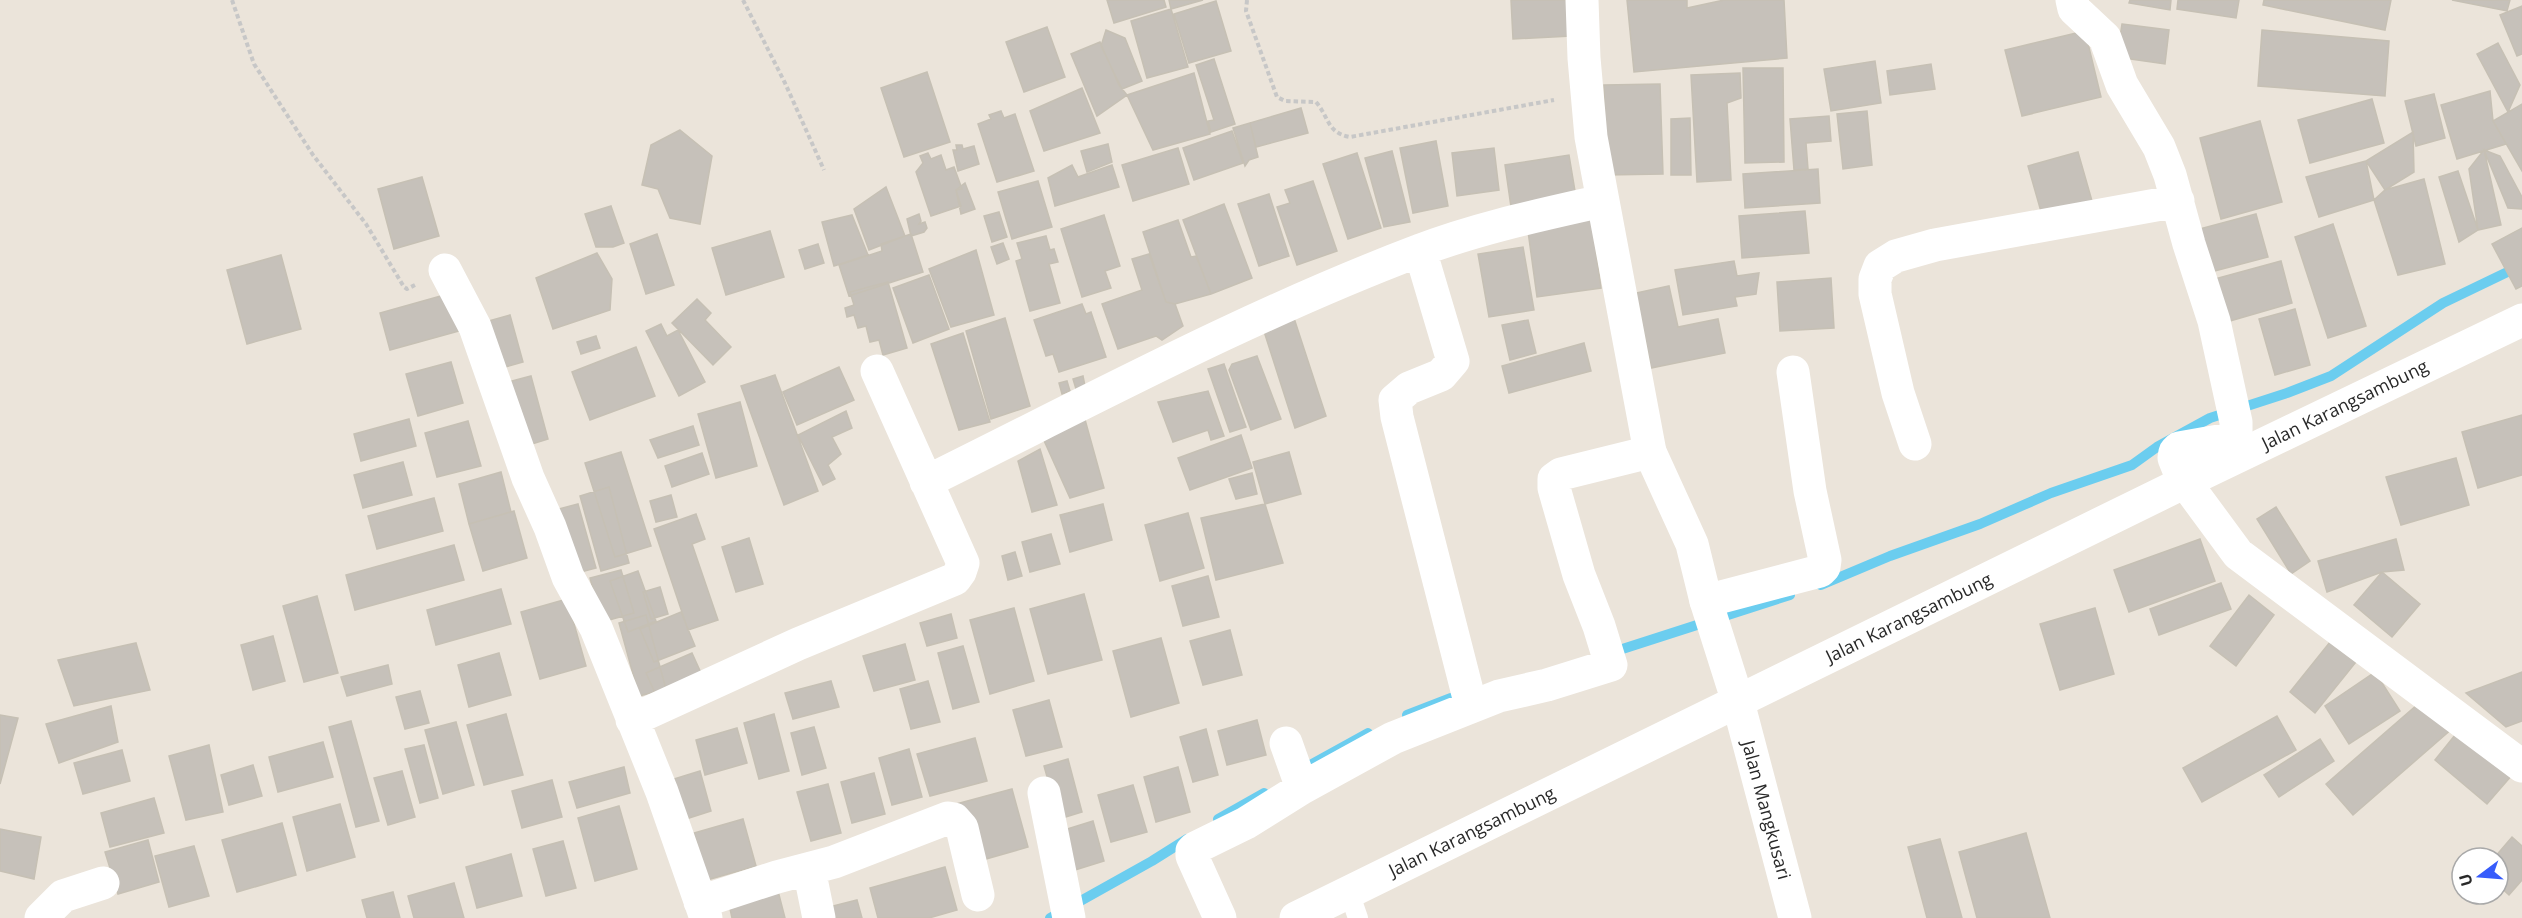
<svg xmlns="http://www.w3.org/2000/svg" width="2522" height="918" viewBox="0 0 2522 918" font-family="'Open Sans',sans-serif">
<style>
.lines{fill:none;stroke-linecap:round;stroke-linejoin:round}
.stream{stroke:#6bcdef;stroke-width:10}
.building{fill:#c6c1ba;stroke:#c6c0b4;stroke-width:1.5}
.path{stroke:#c7c7c7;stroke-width:4;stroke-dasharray:4.5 3;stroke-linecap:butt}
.lane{stroke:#fff;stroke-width:20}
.street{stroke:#fff;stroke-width:33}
.secondary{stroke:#fff;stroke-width:33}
.labels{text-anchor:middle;stroke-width:5;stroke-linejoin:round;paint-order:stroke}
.street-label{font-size:18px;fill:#292929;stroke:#fff}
</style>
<rect width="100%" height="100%" fill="#ebe4da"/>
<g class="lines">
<path class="stream" d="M1821,585L1890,556L1980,524L2051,493L2132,465L2157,447L2210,418L2287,393L2331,376L2443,303L2522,265
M1610,653L1790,595
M1407,715L1451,698
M1303,769L1368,733
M1218,819L1264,793
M1050,918L1152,861L1187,839"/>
</g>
<path class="building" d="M1107,0H1164L1166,7L1114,23Z
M1169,0H1203L1171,9Z
M1511,0H1569L1571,36L1513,39Z
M1627,0H1687V8L1724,0H1784L1787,58L1634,72Z
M2130,0H2171L2170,10L2129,3Z
M2178,0H2239L2236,18L2177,9Z
M2264,0H2391L2385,30L2263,5Z
M2452,0H2510L2507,11Z
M1216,1L1231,51L1189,63L1174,14Z
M2522,6V54L2517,56L2500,15Z
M1171,9L1188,67L1147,78L1131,21Z
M2122,24L2169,30L2165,64L2117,57Z
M1047,27L1065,77L1024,92L1006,42Z
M1106,30L1125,38L1142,81L1122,89L1101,46Z
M2262,30L2389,41L2385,96L2258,86Z
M2085,31L2101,97L2022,116L2005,50Z
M1100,42L1119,85L1127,95L1097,116L1071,54Z
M2498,43L2520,85L2508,112L2477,54Z
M1214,59L1235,124L1211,132L1208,121L1214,120L1196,65Z
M1875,61L1881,103L1831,111L1824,69Z
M1931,64L1935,89L1890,95L1887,71Z
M1743,68H1783L1784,162L1745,163Z
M927,72L950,142L904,157L881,88Z
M1194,73L1210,134L1153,150L1127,95Z
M1740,73L1741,98L1727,103L1731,180L1697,182L1691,75Z
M1660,84L1663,174L1606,175L1604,85Z
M1082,88L1100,133L1044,151L1030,111Z
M2490,91L2493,121L2506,144L2457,159L2441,105Z
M2434,94L2445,138L2416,146L2405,101Z
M2372,99L2384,143L2310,163L2298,120Z
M2522,104V171L2493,121Z
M1301,108L1308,133L1256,147L1250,123Z
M1001,111L1004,118L1015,114L1034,171L997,182L978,124L991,119L989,115Z
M1867,111L1872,165L1843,169L1837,114Z
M1829,116L1831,141L1806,143L1808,169L1794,170L1790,119Z
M1690,118L1691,175H1671V119Z
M2260,121L2282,202L2221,219L2200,138Z
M1250,123L1258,157L1249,160L1245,166L1233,128Z
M680,130L712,156L700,224L670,218L658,189L642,185L651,145Z
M1232,131L1243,163L1194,180L1183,148Z
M2413,132L2414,172L2385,190L2366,161Z
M1436,141L1448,206L1413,213L1400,148Z
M1108,144L1112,162L1087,172L1081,151Z
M956,145H962L963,149L974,146L979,164L958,171L953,150H957Z
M1178,148L1189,184L1133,201L1122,165Z
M1494,148L1499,190L1457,196L1452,153Z
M2484,150L2501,225L2478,230L2469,169Z
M2484,150L2500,156L2522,197V209L2508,208Z
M1392,151L1410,222L1384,227L1365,158Z
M2078,152L2092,201L2042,215L2028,166Z
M928,153L931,159L941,155L946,170L954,167L962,189L956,190L961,206L931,216L916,172L923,163L920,156Z
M1357,153L1381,228L1348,239L1323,164Z
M1569,155L1576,197L1511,207L1505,165Z
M2366,161L2374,200L2319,217L2306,177Z
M1072,165L1078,177L1112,165L1119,187L1055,206L1048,178Z
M1818,169L1820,203L1745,208L1743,174Z
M2458,171L2478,230L2459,242L2439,177Z
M422,177L439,236L394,249L378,189Z
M2424,179L2445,264L2398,275L2374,200L2385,190Z
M1038,181L1052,227L1012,239L998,192Z
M1313,181L1337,251L1297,265L1277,207L1290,203L1285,190Z
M965,183L975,209L961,214L956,190Z
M886,187L905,236L869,250L854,209Z
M1269,194L1289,256L1259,266L1238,204Z
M1224,204L1252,278L1211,294L1183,220Z
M611,206L624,243L613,247H596L585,214Z
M1805,211L1809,253L1742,258L1739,216Z
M999,212L1007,237L992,242L984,216Z
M919,214L921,221L919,224L925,222L927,228L924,232L911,236L907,219Z
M2256,214L2268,257L2203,274L2192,231Z
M852,215L868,255L834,266L822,222Z
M1104,215L1120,266L1105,271L1111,288L1082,297L1061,229Z
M1591,216L1601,288L1537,297L1527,224Z
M1178,220L1191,257L1196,256L1211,294L1175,304L1166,302L1143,232Z
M2333,224L2366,326L2328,338L2295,237Z
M2522,228V286L2516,289L2492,244Z
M770,231L784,277L726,295L712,248Z
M657,234L674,285L646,294L630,244Z
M911,234L923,272L849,296L839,265L882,251L881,244Z
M1046,236L1050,250L1054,249L1058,262L1049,264L1060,303L1030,311L1016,261L1022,259L1017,243Z
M1003,243L1009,259L997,264L991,247Z
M818,244L824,263L805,269L799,250Z
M1523,247L1534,310L1489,317L1478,254Z
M976,250L994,315L951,327L929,269Z
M597,253L612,279L610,310L553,329L536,278Z
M1149,254L1166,302L1175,304L1183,326L1162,340L1156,336L1118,349L1102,304L1142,290L1132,259Z
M281,255L301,329L247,344L227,270Z
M1734,261L1737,276L1759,273L1756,294L1735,297L1737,306L1683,315L1675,270Z
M2281,261L2292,303L2223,323L2211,280Z
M929,275L949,329L913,343L893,288Z
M1831,278L1834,328L1780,331L1777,282Z
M888,282L907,348L883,355L879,340L870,342L866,326L858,328L854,315L847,317L845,308L854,305L850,292Z
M1669,286L1678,327L1718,319L1725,353L1651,368L1636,293Z
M448,294L459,331L390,350L380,313Z
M697,299L711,313L705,320L731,347L713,365L672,323Z
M1082,304L1086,314L1091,312L1106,357L1059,372L1053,354L1046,356L1034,320Z
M2295,309L2310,365L2275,375L2259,319Z
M1292,312L1326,416L1295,428L1261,322Z
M510,315L523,362L498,369L485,322Z
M1005,318L1030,406L991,419L966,331Z
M1528,320L1536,353L1510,360L1502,325Z
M661,324L667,336L678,330L705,382L679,396L646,331Z
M963,333L990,422L959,430L931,344Z
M596,336L600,348L581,354L577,342Z
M1584,343L1591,371L1509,393L1502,366Z
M636,347L655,396L590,420L572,372Z
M1257,356L1281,419L1251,430L1229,370L1232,364Z
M451,362L463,403L418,416L406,374Z
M1224,364L1246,427L1230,432L1208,369Z
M839,367L854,400L797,425L783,392Z
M775,375L818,491L784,505L741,386Z
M531,376L548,439L519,448L501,384Z
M1083,376L1085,386L1076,389L1073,379Z
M1067,381L1070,391L1062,394L1059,383Z
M1208,391L1224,436L1211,440L1208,430L1173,442L1158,402Z
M740,402L757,466L716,478L698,414Z
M846,411L852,428L832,437L841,454L828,465L835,479L823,485L798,435Z
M2522,415V475L2478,488L2462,432Z
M1084,416L1104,488L1070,498L1042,436Z
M409,419L416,446L361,461L354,434Z
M468,421L481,466L437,477L425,433Z
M693,426L699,445L658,458L650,440Z
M1241,435L1252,468L1190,490L1178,458Z
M1040,449L1057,505L1032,512L1018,461Z
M621,452L651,546L615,557L585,463Z
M1289,452L1301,494L1265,504L1253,462Z
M702,453L709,474L672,487L665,466Z
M2456,458L2469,505L2401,525L2386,477Z
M403,462L412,495L363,508L354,475Z
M501,472L511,512L469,524L459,484Z
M1252,473L1257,494L1236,499L1229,479Z
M609,487L629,563L601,571L580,496Z
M671,495L677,517L656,522L650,501Z
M434,498L443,531L377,549L368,516Z
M578,504L596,568L573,574L555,510Z
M1103,504L1112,540L1070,552L1060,515Z
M1265,504L1283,563L1216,580L1201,518Z
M2276,507L2310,561L2291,574L2257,519Z
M514,511L527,558L483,571L469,524Z
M1188,513L1204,568L1160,581L1145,525Z
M696,514L705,539L692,544L718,620L688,630L654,529Z
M1051,534L1060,564L1030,572L1022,542Z
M749,538L763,584L736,592L722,547Z
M2200,539L2215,581L2129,612L2114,570Z
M2396,539L2404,570L2382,572L2327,592L2318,561Z
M454,545L464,580L355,610L346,575Z
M1015,552L1022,576L1008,580L1002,556Z
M621,570L634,613L602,622L590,578Z
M638,571L656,621L628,632L610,581Z
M2382,572L2420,604L2392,637L2354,605Z
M1208,576L1219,617L1183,626L1172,586Z
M2221,583L2231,609L2159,635L2150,609Z
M660,587L668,614L651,619L643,592Z
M501,589L511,624L436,645L427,610Z
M1084,594L1102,660L1048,674L1030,609Z
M2249,595L2274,615L2236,666L2210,646Z
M317,596L338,673L304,682L283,606Z
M567,599L586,666L540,679L521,612Z
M1014,608L1034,681L990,694L970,620Z
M2095,608L2114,674L2060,690L2040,624Z
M681,612L695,646L654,662L640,629Z
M951,614L957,638L927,646L920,623Z
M646,615L666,689L639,696L619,623Z
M1230,630L1242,675L1203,685L1190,641Z
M273,636L285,681L253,690L241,645Z
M1161,638L1179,703L1131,717L1113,651Z
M2330,642L2356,662L2315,713L2290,692Z
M136,643L150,690L74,706L58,660Z
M905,644L915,680L874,691L863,656Z
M963,646L979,702L953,709L938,653Z
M499,653L511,695L469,707L458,665Z
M692,653L702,675L656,695L646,673Z
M388,665L392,684L347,696L341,677Z
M2375,672L2400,711L2349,744L2325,706Z
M2522,672V721L2506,727L2466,693Z
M831,681L839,707L793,719L785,693Z
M928,681L940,722L911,729L900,689Z
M420,691L429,723L405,729L396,697Z
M2426,697L2453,728L2353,815L2326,784Z
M1049,700L1062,747L1026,756L1013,710Z
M111,706L118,742L59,763L46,724Z
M506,714L523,775L484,785L467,725Z
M774,714L789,771L759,779L744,723Z
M0,715L18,718L0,784Z
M2277,716L2296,750L2202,802L2183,768Z
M1257,720L1266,755L1227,765L1218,731Z
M351,721L379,821L356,827L329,727Z
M456,722L474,785L443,794L425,730Z
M814,727L826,768L802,775L791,733Z
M737,728L747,763L705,775L696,740Z
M1206,729L1218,775L1193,782L1180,737Z
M2459,730L2512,775L2487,804L2435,760Z
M975,738L987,781L930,796L917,754Z
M2320,739L2334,761L2279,797L2264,775Z
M323,742L333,777L278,792L269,757Z
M209,745L223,812L186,820L169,756Z
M424,745L438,798L420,803L405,749Z
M909,749L922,797L892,805L879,758Z
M122,750L130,781L83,794L74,763Z
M1068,759L1082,812L1059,819L1044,766Z
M253,765L262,796L229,805L221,775Z
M624,767L630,793L577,808L569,782Z
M1178,767L1190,812L1156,822L1144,777Z
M402,771L415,817L388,825L374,778Z
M700,771L711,811L686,819L674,779Z
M874,773L885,814L852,823L841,782Z
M552,780L562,817L522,828L512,791Z
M828,784L841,833L811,841L797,792Z
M1133,785L1147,832L1111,842L1098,795Z
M1012,789L1028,847L972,863L956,804Z
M154,798L164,833L110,847L101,813Z
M340,804L355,857L307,871L293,817Z
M619,806L637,869L595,881L578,818Z
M743,819L756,866L707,880L694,833Z
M1093,821L1104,861L1075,870L1064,830Z
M282,823L296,875L237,892L222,840Z
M0,829L41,837L34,879L0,871Z
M2026,833L2050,918H1977L1959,852Z
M2512,837L2522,846V880L2509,895L2498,885V858H2494Z
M1940,839L1962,918H1927L1908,847Z
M148,840L159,882L118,894L105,852Z
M563,841L576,888L546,896L533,849Z
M194,846L209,896L169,907L155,856Z
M511,854L522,896L477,908L466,867Z
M945,867L957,910L929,918H878L870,888Z
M454,883L464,918H414L408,896Z
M778,891L785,918H732L729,904Z
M393,892L400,918H367L362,900Z
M857,900L862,918H832L829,907Z"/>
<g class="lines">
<path class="path" d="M232,0L254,64L313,155L366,224L404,287L407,289L415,285
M743,0L785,83L824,170
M1247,0L1246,11L1277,97L1285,101L1316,102C1329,117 1327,133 1350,137L1554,100"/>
<path class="lane" d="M1349,892L1358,918"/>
<path class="street" d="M2072,0L2074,9L2105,38L2122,85L2159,147L2170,175L2189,244L2214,321L2236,422V431L2230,439L2179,448L2175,452L2174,458L2182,478L2238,554L2522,766
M1420,250L1453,361L1441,375L1409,388L1395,400L1397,417L1471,706
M445,270L475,327L528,478L550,527L568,577L596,628L662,792L706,918
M1915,444L1898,393L1875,294V279L1880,266L1896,256L1935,245L2178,201
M926,482C1088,402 1249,315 1418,251C1478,228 1540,215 1602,201
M1706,601L1820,571L1824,567L1825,560L1810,491L1793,372
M632,720L798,644L955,579L960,572L963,563L877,371
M1286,743L1302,788
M1044,793L1069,918
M809,869L819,918
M700,902L777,877L834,862L948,818L954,819L962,828L978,895
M41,918L63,896L103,883
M1220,918L1192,856V851L1195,848L1246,823L1302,788L1393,738L1499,696L1547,685L1611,665L1599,626L1579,575L1554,488V479L1561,474L1650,452"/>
<path class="secondary" d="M1582,0L1584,58L1591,137L1650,452L1692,544L1706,601L1738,702L1795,918
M1296,918L2185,482L2522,320"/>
</g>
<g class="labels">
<g class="street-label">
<text transform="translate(2345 405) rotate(-26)" y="6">Jalan Karangsambung</text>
<text transform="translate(1909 618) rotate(-26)" y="6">Jalan Karangsambung</text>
<text transform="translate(1766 810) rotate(75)" y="6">Jalan Mangkusari</text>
<text transform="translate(1472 832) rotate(-26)" y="6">Jalan Karangsambung</text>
</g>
</g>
<g transform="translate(2480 876) rotate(254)"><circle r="28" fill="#ffffff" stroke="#a9a9a9" stroke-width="1.5"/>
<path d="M0-4.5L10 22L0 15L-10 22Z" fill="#375cfb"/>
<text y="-9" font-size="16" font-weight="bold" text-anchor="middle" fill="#292929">U</text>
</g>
</svg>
